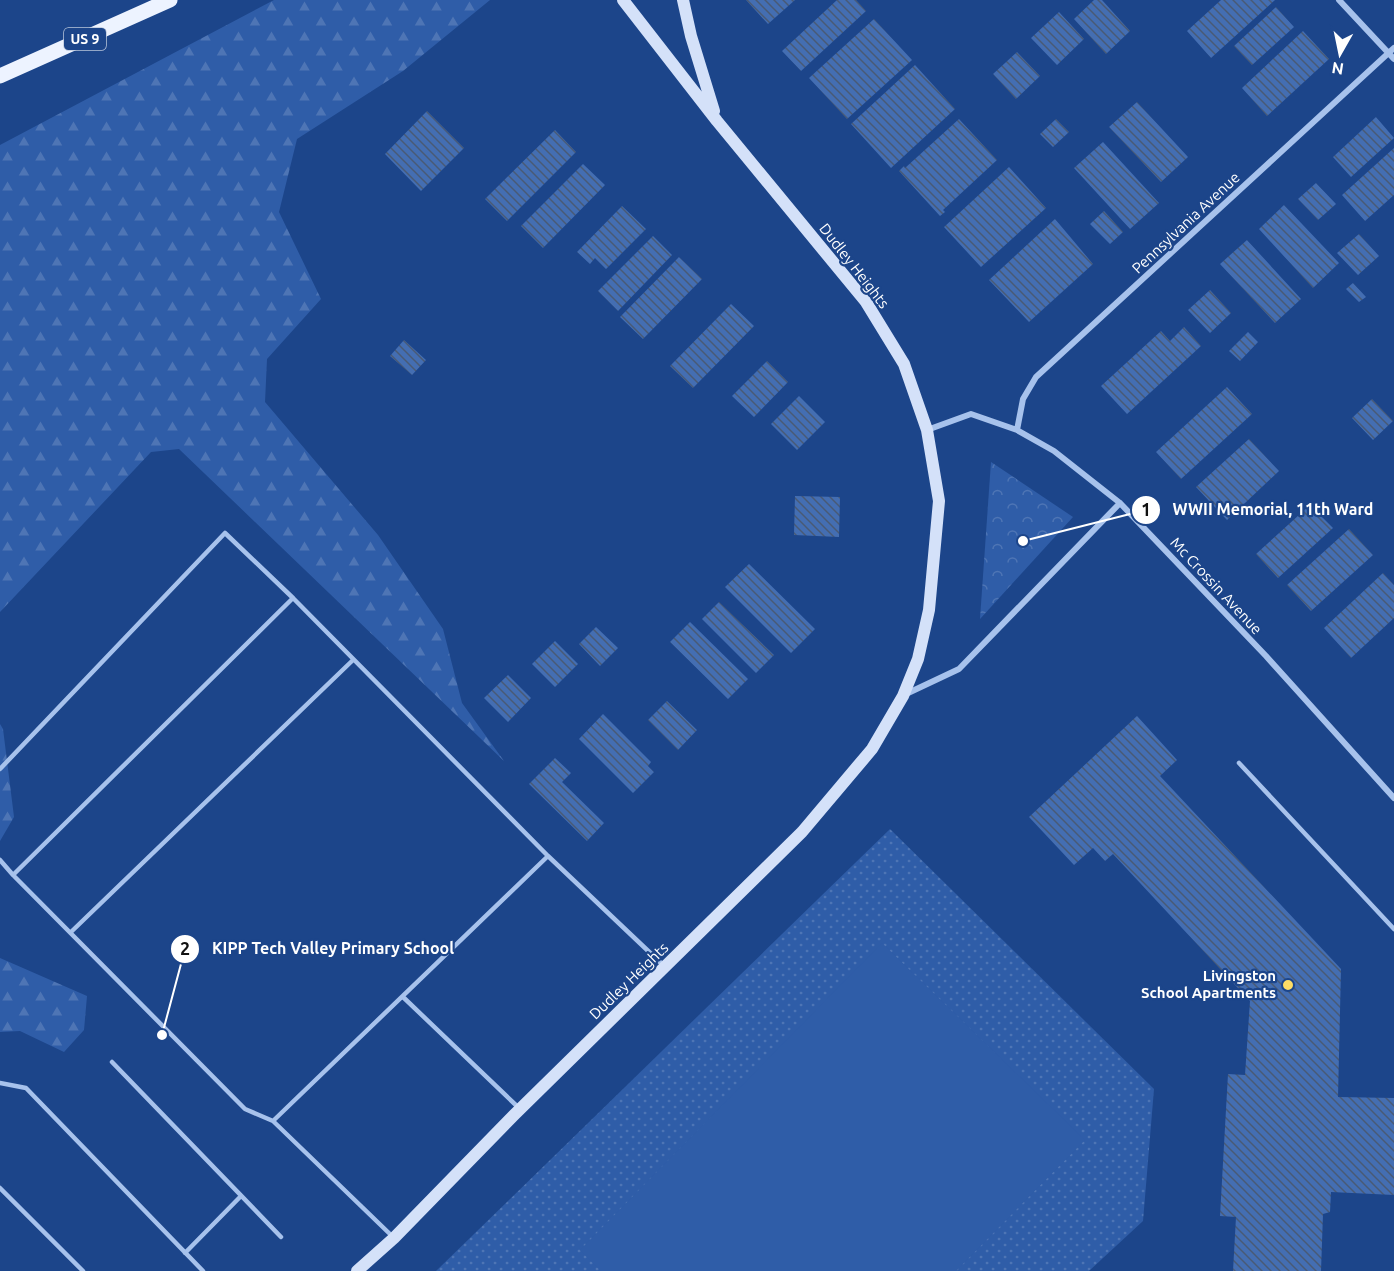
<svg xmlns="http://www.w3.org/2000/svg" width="1394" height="1271" viewBox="0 0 1394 1271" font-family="Ubuntu,sans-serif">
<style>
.grass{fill:url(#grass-dots)}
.forest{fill:url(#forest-firs)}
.park{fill:url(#park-crowns)}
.garden{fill:#2f5da8}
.building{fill:url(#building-back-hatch)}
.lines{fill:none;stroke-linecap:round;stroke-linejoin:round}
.lane{stroke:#a7c2ec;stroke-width:4.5}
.street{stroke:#a7c2ec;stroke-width:6}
.secondary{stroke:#d4e1f9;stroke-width:12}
.primary{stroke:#edf3ff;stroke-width:15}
.poi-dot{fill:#fddc65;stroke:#1c458a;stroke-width:2}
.labels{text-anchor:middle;stroke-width:4.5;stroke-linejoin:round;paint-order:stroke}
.shield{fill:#1c458a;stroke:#bbc7dc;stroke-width:1.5}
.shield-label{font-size:14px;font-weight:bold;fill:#fff}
.street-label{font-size:15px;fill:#fff;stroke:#1c458a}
.poi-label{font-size:15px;font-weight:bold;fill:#fff;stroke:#1c458a;text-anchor:end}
.leader{fill:none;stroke:#fff;stroke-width:2}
.callout-dot{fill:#fff;stroke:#1c458a;stroke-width:2}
.mark-label{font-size:18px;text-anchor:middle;font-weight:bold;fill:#111}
.callout-label{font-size:16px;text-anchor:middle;font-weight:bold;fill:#fff;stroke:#1c458a;stroke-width:4.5;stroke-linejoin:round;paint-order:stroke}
</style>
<defs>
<pattern id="grass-dots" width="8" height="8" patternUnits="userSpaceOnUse" patternTransform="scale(1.5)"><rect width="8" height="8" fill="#2f5da8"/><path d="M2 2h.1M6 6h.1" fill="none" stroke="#4e75b5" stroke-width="1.8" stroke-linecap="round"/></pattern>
<pattern id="forest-firs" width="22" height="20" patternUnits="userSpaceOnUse" patternTransform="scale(1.5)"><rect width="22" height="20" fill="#2f5da8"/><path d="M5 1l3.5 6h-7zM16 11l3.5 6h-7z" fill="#4e75b5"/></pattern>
<pattern id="park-crowns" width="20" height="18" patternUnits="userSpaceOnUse" patternTransform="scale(1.5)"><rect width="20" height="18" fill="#2f5da8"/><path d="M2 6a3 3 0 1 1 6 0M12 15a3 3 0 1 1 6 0" fill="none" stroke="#4e75b5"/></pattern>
<pattern id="building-back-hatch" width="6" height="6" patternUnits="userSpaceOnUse" patternTransform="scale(1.5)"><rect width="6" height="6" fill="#446eb2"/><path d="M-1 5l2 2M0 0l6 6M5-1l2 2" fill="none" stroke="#495a75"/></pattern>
</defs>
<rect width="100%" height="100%" fill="#1c458a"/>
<path class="grass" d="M890,829L1154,1089L1143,1221L1089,1271H436Z"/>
<path class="forest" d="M274,0H490L403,71L297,139L279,212L321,299L267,359L265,402L378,535L443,629L462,703L504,761L179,449L151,452L0,612V145Z
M0,724L3,729L14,817L0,841Z
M0,958L87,996L84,1030L64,1052L20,1031L0,1032Z"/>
<path class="park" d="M991,462L1073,517L980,619Z"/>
<path class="garden" d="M882,943L1085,1140L956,1271H601L580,1250Z"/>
<path class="building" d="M746,0H795L768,24Z
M837,0H856L866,11L801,71L782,51Z
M1094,0H1102L1130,31L1106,54L1074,19Z
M1221,0H1275L1211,58L1187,31Z
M1276,7L1294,27L1252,65L1234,46Z
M1059,12L1084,39L1057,65L1031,38Z
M874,19L912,60L847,119L809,78Z
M1303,31L1329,59L1267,116L1242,88Z
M1017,52L1040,76L1016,99L993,74Z
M915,65L955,109L891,168L851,124Z
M1137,102L1188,157L1161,182L1109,127Z
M427,111L464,148L421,191L385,154Z
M1376,117L1394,138L1351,177L1333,157Z
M959,119L997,160L943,210L945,212L940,216L899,171L904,166L905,168Z
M1056,119L1069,132L1053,147L1040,134Z
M555,130L576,152L507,221L485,199Z
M1103,142L1159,203L1130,229L1074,168Z
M1394,148V195L1365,221L1342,195Z
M583,164L605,185L543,248L521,226Z
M1009,167L1046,208L981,267L944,227Z
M1316,183L1336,204L1318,220L1298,199Z
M1284,205L1339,263L1313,288L1259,229Z
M622,206L646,229L606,269L595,258L590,264L577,252Z
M1104,211L1123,232L1110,244L1090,224Z
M1055,219L1093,264L1029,322L989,280Z
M1359,234L1379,256L1358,275L1337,253Z
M653,236L672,255L618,311L598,291Z
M1247,240L1301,299L1275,323L1220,264Z
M679,257L702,279L643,339L620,317Z
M1353,283L1366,297L1359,302L1346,289Z
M1210,290L1231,313L1210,333L1188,310Z
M731,304L754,326L693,388L670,366Z
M1184,327L1201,346L1127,414L1101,386L1161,331L1170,341Z
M1248,332L1258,342L1240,361L1229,351Z
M404,340L426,360L412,375L390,356Z
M767,361L788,382L754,417L732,396Z
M1227,387L1252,414L1181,479L1156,452Z
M799,396L825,422L797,450L771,424Z
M1372,399L1393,421L1373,440L1352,418Z
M1249,439L1279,471L1227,520L1196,487Z
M795,496L840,497L839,537L794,535Z
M1310,505L1333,528L1278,578L1256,554Z
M1349,529L1373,555L1311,611L1287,585Z
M749,564L815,629L791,653L725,587Z
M1383,573L1394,585V618L1351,658L1324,628Z
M719,602L774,655L756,673L702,619Z
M690,622L748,679L728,699L670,642Z
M596,627L618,648L600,666L579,644Z
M555,641L578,664L555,687L532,664Z
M508,675L531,698L508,722L484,698Z
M667,701L697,730L678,750L648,720Z
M603,714L651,762L648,766L654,772L633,793L579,739Z
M1137,716L1177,760L1160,776L1341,969L1338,1097L1394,1098V1195L1331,1192L1330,1212L1323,1214L1321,1271H1233L1236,1217L1220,1216L1228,1074L1245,1075L1250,1001L1113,854L1105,861L1093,848L1074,865L1029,817Z
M555,758L571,773L562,782L604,823L587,841L529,784Z"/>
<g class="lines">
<path class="lane" d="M1239,763L1394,929
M0,769L225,533L293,598
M548,856L664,966
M0,860L13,875
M71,932L353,660
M403,997L520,1109
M112,1062L281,1237
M0,1083L26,1088L203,1271
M273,1121L245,1109L13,875L293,598L548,856L273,1121L392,1236
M0,1188L83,1271
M185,1253L241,1196"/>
<path class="street" d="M1339,0L1394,59
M927,430L971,414L1017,430L1054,451L1120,503L1266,656L1394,798
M1017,430L1023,399L1036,377L1394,48
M906,694L959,669L1120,503"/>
<path class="secondary" d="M683,0L691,36L714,111
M357,1271L394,1238L514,1115L802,832L872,749L903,696L918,659L929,610L939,501L927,430L904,364L866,302L717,121L623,0"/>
<path class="primary" d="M0,76L170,0"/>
</g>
<circle class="poi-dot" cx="1288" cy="985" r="6"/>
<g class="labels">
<rect class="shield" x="64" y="28" width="42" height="22" rx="4.5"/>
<g class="shield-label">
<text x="85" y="44">US 9</text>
</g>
<g class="street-label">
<text transform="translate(1186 223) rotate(-43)" y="5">Pennsylvania Avenue</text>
<text transform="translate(854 266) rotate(52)" y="5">Dudley Heights</text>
<text transform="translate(1216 586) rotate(47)" y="5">Mc Crossin Avenue</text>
<text transform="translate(629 981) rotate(-44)" y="5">Dudley Heights</text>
</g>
<g class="poi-label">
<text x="1276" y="981">Livingston<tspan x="1276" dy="17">School Apartments</tspan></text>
</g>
</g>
<path class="leader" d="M1023 541L1146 510M162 1035L185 949"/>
<g class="callout-dot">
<circle cx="1023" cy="541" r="6"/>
<circle cx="162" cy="1035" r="6"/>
<circle cx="1146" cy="510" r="15"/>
<circle cx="185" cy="949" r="15"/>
</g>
<g class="mark-label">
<text x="1146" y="516">1</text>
<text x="185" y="955">2</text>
</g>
<g class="callout-label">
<text x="1273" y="515">WWII Memorial, 11th Ward</text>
<text x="333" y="954">KIPP Tech Valley Primary School</text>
</g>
<g transform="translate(1340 54) rotate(189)" stroke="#1c458a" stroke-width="4.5" paint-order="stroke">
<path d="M0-4.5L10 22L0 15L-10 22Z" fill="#ffffff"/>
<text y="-9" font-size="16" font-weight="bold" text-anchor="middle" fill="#ffffff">N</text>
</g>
</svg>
